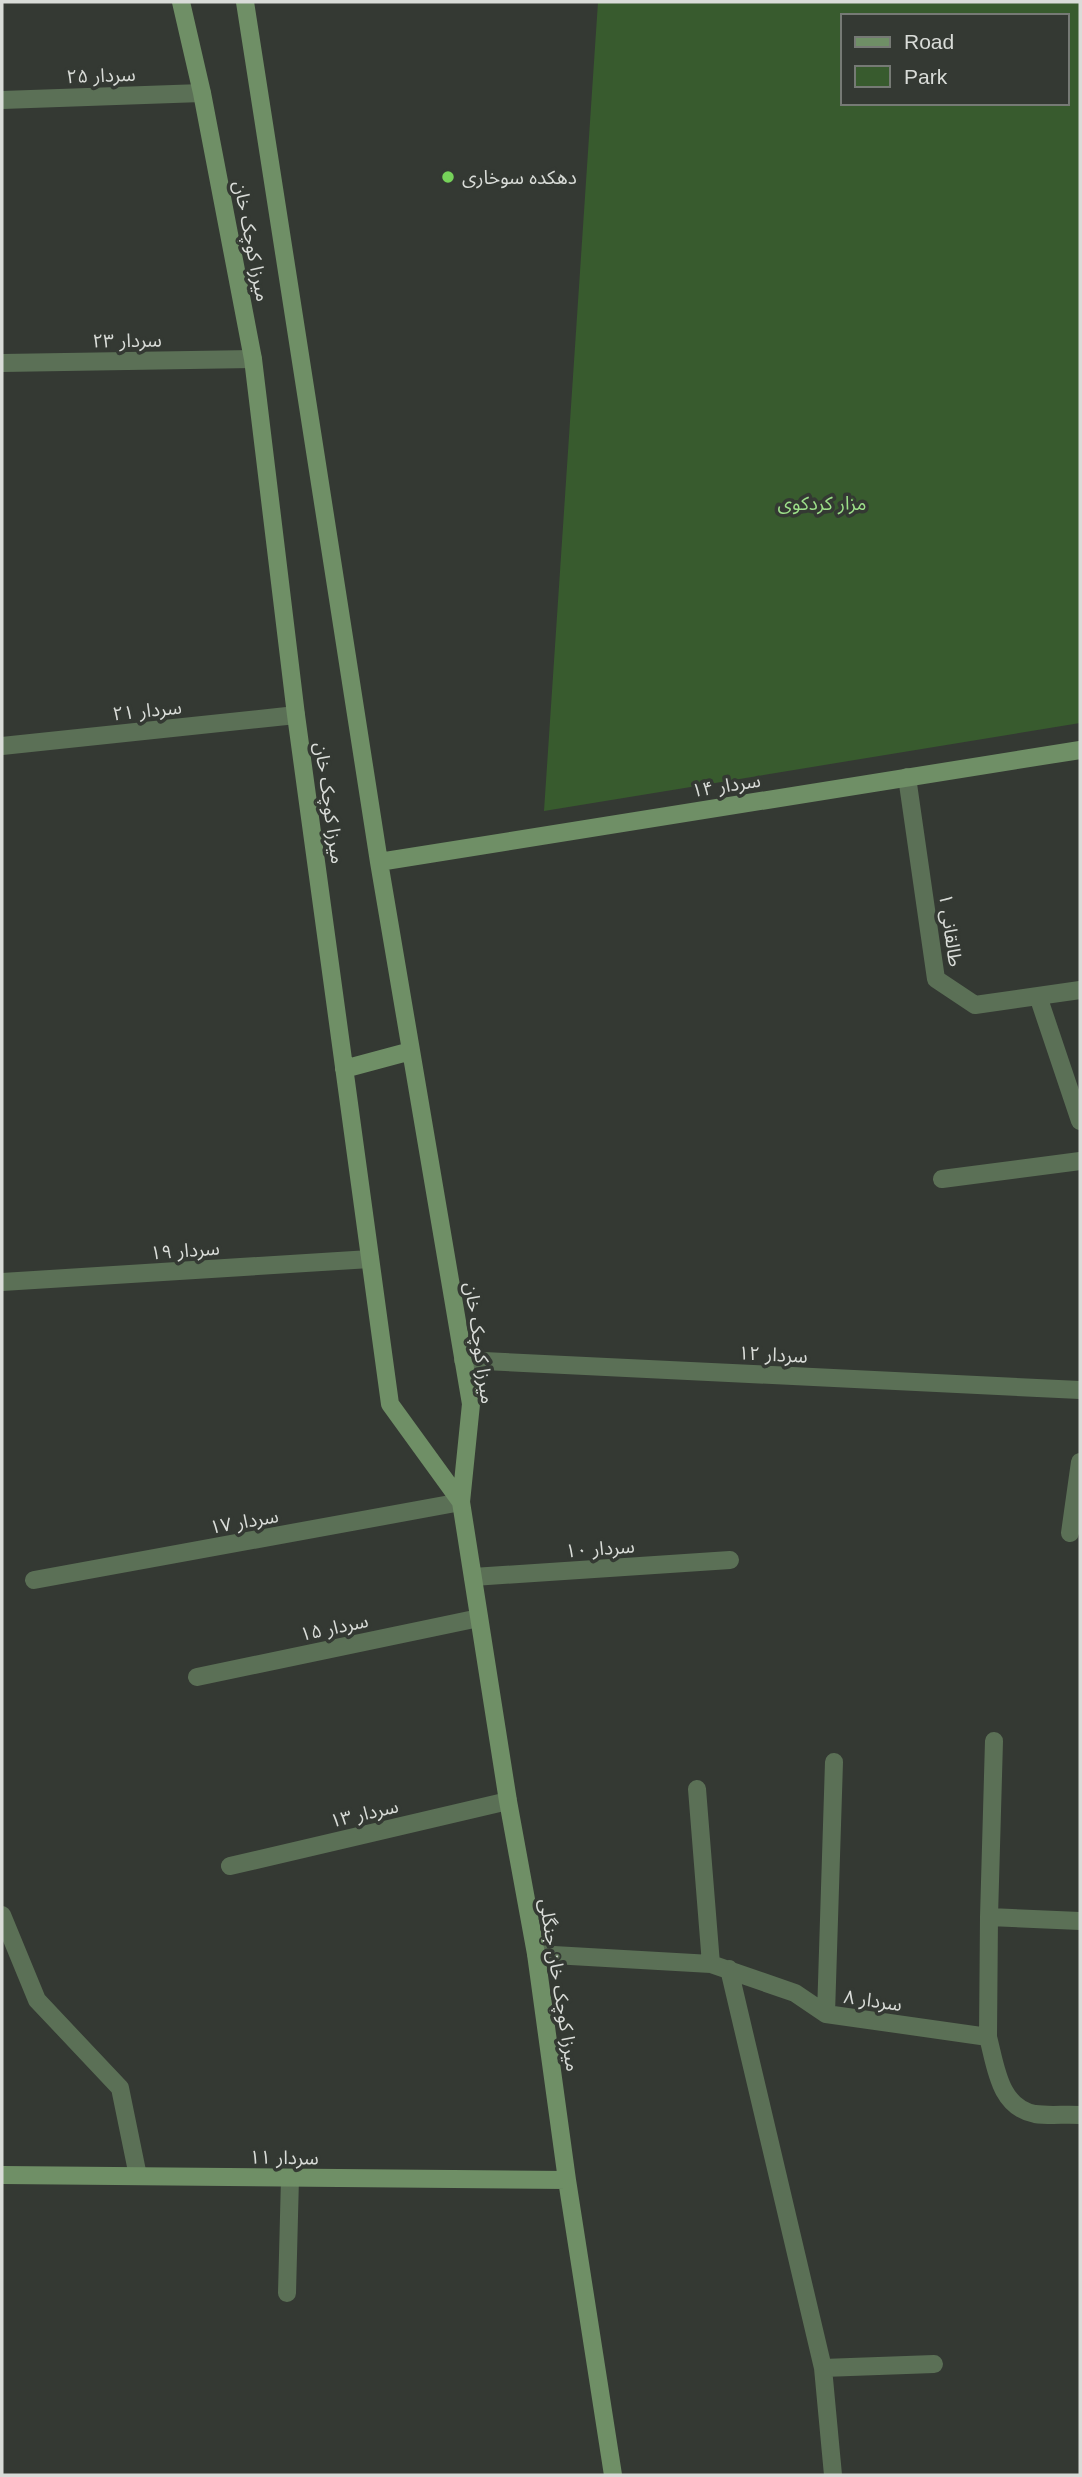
<svg xmlns="http://www.w3.org/2000/svg" width="1082" height="2477" viewBox="0 0 1082 2477" font-family="Helvetica,'Noto Sans Arabic',sans-serif">
<style>
.green{fill:#385b2e;fill-rule:evenodd}
.lines{fill:none;stroke-linecap:round;stroke-linejoin:round}
.street{stroke:#5b7056;stroke-width:18}
.secondary{stroke:#6f8f66;stroke-width:18}
.poi-dot{fill:#76d25a;stroke:#343933;stroke-width:2.5}
.labels{text-anchor:middle;stroke-width:7;stroke-linejoin:round;paint-order:stroke}
.street-label{font-size:19px;fill:#d9dcd8;stroke:#343933}
.poi-label{font-size:19px;fill:#d9dcd8;stroke:#343933;text-anchor:start}
.park-label{font-size:19px;fill:#9cdf89;stroke:#343933}
</style>
<rect width="100%" height="100%" fill="#343933"/>
<path class="green" d="M598,2H1080V723L544,811ZM842,16H1066V103H842Z"/>
<g class="lines">
<path class="street" d="M2,100L202,93
M2,363L253,359
M2,746L296,715
M907,777L936,979L975,1005L1080,990
M1038,996L1080,1121
M942,1179L1080,1161
M2,1282L370,1259
M463,1360L1080,1390
M1070,1533L1080,1462
M473,1577L730,1560
M34,1580L461,1502
M197,1677L479,1618
M697,1789L711,1964
M230,1866L508,1801
M2,1915L37,2000L120,2088L138,2176
M989,1917L1080,1921
M536,1954L711,1964L795,1993L826,2014L988,2037C996,2067 999,2107 1035,2114C1049,2116 1066,2114 1080,2115
M729,1969L823,2368L833,2475
M826,2014L834,1762
M988,2037L989,1917L994,1741
M287,2293L290,2178
M823,2368L934,2364"/>
<path class="secondary" d="M181,2L202,93L253,359L296,715L390,1404L461,1502
M245,2L379,862L471,1404L461,1502L508,1801L536,1954L567,2180L613,2475
M379,862L1080,750
M344,1069L411,1051
M2,2175L567,2180"/>
</g>
<circle class="poi-dot" cx="448" cy="177" r="7"/>
<g class="labels">
<g class="street-label">
<text transform="translate(101 75) rotate(-2)" y="7">سردار ۲۵</text>
<text transform="translate(252 241) rotate(79)" y="7">میرزا کوچک خان</text>
<text transform="translate(127 340) rotate(-1)" y="7">سردار ۲۳</text>
<text transform="translate(147 710) rotate(-6)" y="7">سردار ۲۱</text>
<text transform="translate(726 785) rotate(-9)" y="7">سردار ۱۴</text>
<text transform="translate(330 803) rotate(82)" y="7">میرزا کوچک خان</text>
<text transform="translate(951 930) rotate(82)" y="7">طالقانی ۱</text>
<text transform="translate(185 1250) rotate(-4)" y="7">سردار ۱۹</text>
<text transform="translate(480 1343) rotate(82)" y="7">میرزا کوچک خان</text>
<text transform="translate(773 1354) rotate(3)" y="7">سردار ۱۲</text>
<text transform="translate(244 1521) rotate(-10)" y="7">سردار ۱۷</text>
<text transform="translate(600 1548) rotate(-4)" y="7">سردار ۱۰</text>
<text transform="translate(334 1627) rotate(-12)" y="7">سردار ۱۵</text>
<text transform="translate(364 1813) rotate(-13)" y="7">سردار ۱۳</text>
<text transform="translate(560 1985) rotate(81)" y="7">میرزا کوچک خان جنگلی</text>
<text transform="translate(873 2000) rotate(8)" y="7">سردار ۸</text>
<text transform="translate(284 2157) rotate(1)" y="7">سردار ۱۱</text>
</g>
<g class="poi-label">
<text x="462" y="184">دهکده سوخاری</text>
</g>
<g class="park-label">
<text x="822" y="510">مزار کردکوی</text>
</g>
</g>
<rect width="1082" height="2477" fill="none" stroke="#d9dcd8" stroke-width="7"/>
<rect x="841" y="14" width="228" height="91" fill="#343933" stroke="#767a75" stroke-width="2"/>
<rect x="855" y="37" width="35" height="10" fill="#6f8f66" stroke="#767a75" stroke-width="2"/>
<text x="904" y="49" font-size="21" fill="#d9dcd8">Road</text>
<rect x="855" y="66" width="35" height="21" fill="#385b2e" stroke="#767a75" stroke-width="2"/>
<text x="904" y="84" font-size="21" fill="#d9dcd8">Park</text>
</svg>
